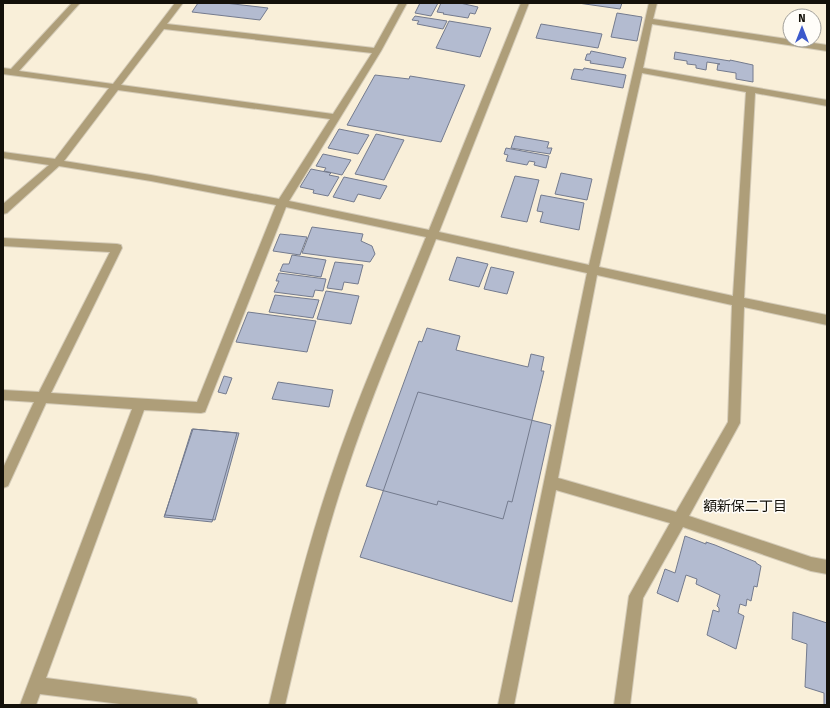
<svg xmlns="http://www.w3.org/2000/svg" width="830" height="708" viewBox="0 0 830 708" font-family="'Fira Sans','Noto Sans JP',sans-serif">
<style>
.building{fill:#b3bbd0;stroke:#747b8e}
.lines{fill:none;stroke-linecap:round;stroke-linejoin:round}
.minor-casing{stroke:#d4cbb8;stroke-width:2}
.minor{fill:#ae9e79;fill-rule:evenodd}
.labels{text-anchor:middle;stroke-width:3;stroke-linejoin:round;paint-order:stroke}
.neighbourhood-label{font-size:14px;fill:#14110a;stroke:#fffdf9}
</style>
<rect width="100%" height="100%" fill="#f9efd9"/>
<path class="building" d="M198,3H225L268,8L260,20L192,12Z
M420,3H438L431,16L415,13Z
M441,3H460L478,7L475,14L470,13L468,18L443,14L444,13L437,12Z
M578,3H622L620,9Z
M617,13L642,17L637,41L611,37Z
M415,16L447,21L443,29L417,24L419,21L412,20Z
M449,21L491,28L480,57L436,48Z
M541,24L602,34L598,48L536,38Z
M591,51L626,58L623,68L590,63L591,61L585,60L587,54H590Z
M675,52L730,61V60L753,65V82L736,79V73L717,70L718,64H720L707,62L706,70L696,68V65L687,64V61L674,59Z
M584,68L626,75L623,88L571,79L574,69L583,70Z
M375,75L409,79L410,76L465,85L441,142L347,125Z
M339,129L369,135L358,154L328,148Z
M376,134L404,140L384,180L355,174Z
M515,136L549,142L547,148H552L550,154L511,148Z
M506,148L549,156L546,168L534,165L535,162L529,161L527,165L506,161L508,155L504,154Z
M323,154L351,160L342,175L324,171L326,168L316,166Z
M311,169L331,173L329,175L339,177L328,196L313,193L314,190L300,187Z
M561,173L592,179L587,200L555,194Z
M515,176L539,180L527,222L501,217Z
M344,177L387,186L380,199L358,194L354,202L333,197Z
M541,195L584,203L579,230L540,222L543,212L537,211Z
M312,227L363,234L361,241L372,246L375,254L370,262L302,253Z
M280,234L307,237L300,255L273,251Z
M292,255L326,260L321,277L280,271L283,264H289Z
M457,257L488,264L479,287L449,280Z
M335,262L363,265L358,284L344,282L342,290L327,288Z
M491,267L514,272L507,294L484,289Z
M279,273L326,279L323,291L315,290L313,297L274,292L279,281H276Z
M326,291L359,296L351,324L317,319Z
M275,295L319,300L313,318L269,312Z
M248,312L316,321L307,352L236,342Z
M427,328L460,336L456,350L528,367L531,354L544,357L541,371H544L512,502L508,501L503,519L438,501L437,505L366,486L419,341L422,342Z
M224,376L232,378L226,394L218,392Z
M278,382L333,390L329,407L272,399Z
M418,392L551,425L512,602L360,557Z
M192,429L239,433L215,520L165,515Z
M193,429L237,433L212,522L164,517Z
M685,536L706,544V542L715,545L756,562V563L761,566L757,587L754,586L751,601L747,599L746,606L740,604L738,613L744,616L736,649L707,635L713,610L719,612V608L717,606L720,595L696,584L697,579L686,575L678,602L657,593L665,569L675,573Z
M793,612L827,623V705H824V693L805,687L807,644L792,639Z"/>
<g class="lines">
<g class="minor-casing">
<path id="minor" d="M72,3H80L19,71L113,84L175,3H183L167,24L374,48L399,3H407L381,51L289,201L429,230L521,3H529L439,232L589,265L649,3H657L653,19L827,45V51L652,24L643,68L827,100V106L755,93L744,298L827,315V325L744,307L740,423L689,516L811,557L827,560V574L811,571L683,527L643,598L630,705H614L629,596L670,523L556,490L514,705H498L587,273L436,239C405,318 371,396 345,476C320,551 303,628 285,705H269C287,628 306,551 331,477C358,395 394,316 426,237L286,207L205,412L201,413L144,410L46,678L190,697L196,699L198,705H128L40,694L36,705H20L132,409L46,403L8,486L3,488V468L34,402L3,400V390L39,392L110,252L3,246V238L117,244L121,245L122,248L51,393L197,402L276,205L151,181L59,166L7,213L3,214V204L49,165L3,158V152L55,159L109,88L3,74V68L11,69ZM164,29L372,53L333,114L121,85ZM642,73L746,92L733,296L599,267ZM118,90L330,119L279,199L151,175L64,161ZM597,275L732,305L728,422L676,512L558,478Z"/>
</g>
<use href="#minor" class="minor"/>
</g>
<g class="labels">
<g class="neighbourhood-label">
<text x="745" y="511">額新保二丁目</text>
</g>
</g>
<rect width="830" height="708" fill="none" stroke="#14110a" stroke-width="8"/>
<g transform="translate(802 28)"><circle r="19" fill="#fffdf9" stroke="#a19f99"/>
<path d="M0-3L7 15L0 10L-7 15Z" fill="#3c59cb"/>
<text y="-6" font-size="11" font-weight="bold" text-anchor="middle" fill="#14110a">N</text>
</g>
</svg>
